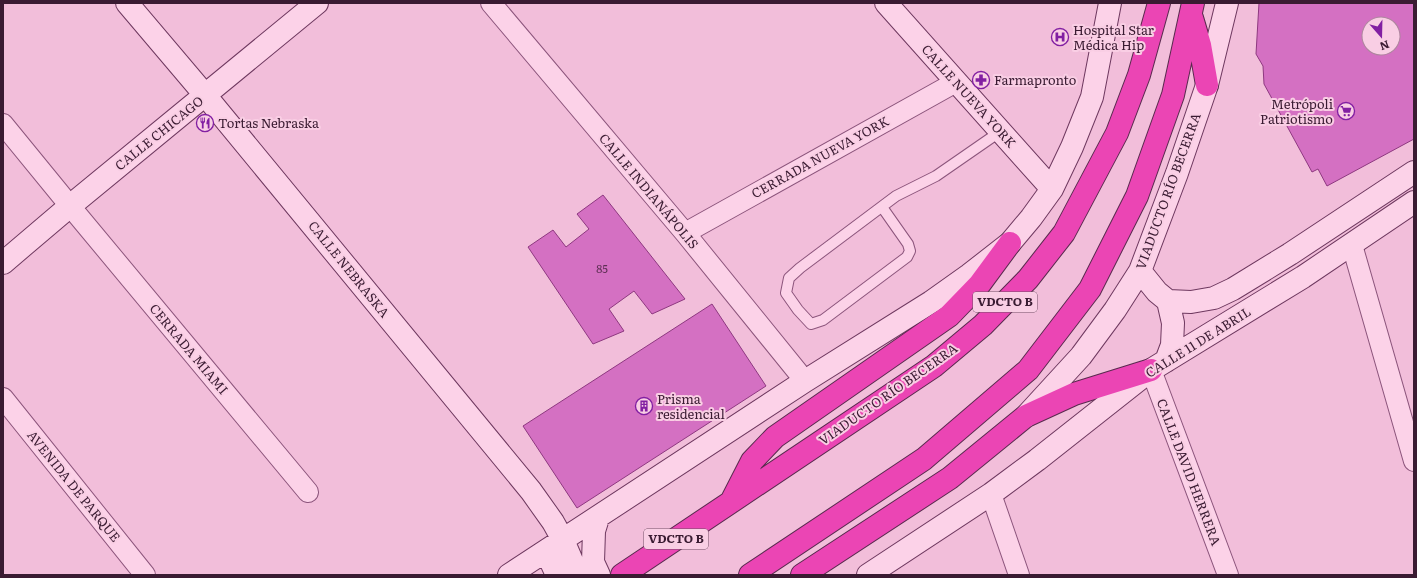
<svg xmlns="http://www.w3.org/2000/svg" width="1417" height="578" viewBox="0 0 1417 578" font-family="Literata,serif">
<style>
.building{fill:#d470c2;stroke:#8e3880;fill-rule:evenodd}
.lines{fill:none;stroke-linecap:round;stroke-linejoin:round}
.lane-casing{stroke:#8c557c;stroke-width:12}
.street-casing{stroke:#8c557c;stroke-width:22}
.secondary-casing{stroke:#6e385f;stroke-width:24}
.highway-casing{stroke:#592a4e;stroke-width:24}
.lane{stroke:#fcd2e8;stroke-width:10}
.street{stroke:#fcd2e8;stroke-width:20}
.secondary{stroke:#fcd2e8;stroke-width:22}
.highway{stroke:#eb45b4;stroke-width:22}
.labels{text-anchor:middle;stroke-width:4;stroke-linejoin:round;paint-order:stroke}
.number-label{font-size:11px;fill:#603056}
.shield{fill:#f9cee4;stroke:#735167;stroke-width:1}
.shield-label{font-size:12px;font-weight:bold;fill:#3a1b32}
.poi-label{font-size:13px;fill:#3a1b32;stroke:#f9cee4;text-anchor:start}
.street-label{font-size:13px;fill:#3a1b32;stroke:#f9cee4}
</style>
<rect width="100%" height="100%" fill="#f2beda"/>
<path class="building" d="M1259,3H1414V139L1327,186L1318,169L1312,172L1264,84L1263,66L1256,54ZM1369,24H1393V48H1369Z
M603,195L685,299L652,314L634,291L609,309L624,331L593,344L528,247L553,230L566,247L589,229L577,214Z
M712,304L766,386L577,508L523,426Z"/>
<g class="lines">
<g class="lane-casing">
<path id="lane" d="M882,207L908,244L910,251L907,257L823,320L811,324L798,310L786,293L789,278L800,268L896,196L936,176L1001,131"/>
</g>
<g class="street-casing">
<path id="street" d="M491,3L685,233L805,381
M3,124L70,206L308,492
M685,233L956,82
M1352,245L1414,461
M1151,370L1228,575
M3,398L145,575
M991,494L1019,575"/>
</g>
<g class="secondary-casing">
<path id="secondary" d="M127,3L205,95L531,491L553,522L563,540L578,575
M886,3L1052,189
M3,263L70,206L317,3
M1140,271L1157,292L1168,301L1191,302L1214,298L1233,289L1290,254L1414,172
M1166,361L1172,345L1173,323L1168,301
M1026,416L1081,356L1115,310L1140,271L1177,173L1207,85L1227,3
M598,518L594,531L593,562L599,575
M546,551L557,575
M509,575L805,381L931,302L969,275L1010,243L1031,218L1052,189L1072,147L1092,97L1110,3
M868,575L991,494L1037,460L1151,370L1303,277L1414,202"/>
</g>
<g class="highway-casing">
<path id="highway" d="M1192,18L1200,45L1207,85
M731,502L752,461L775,437L949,316L979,285L1010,243
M622,575L934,366L983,325L1028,279L1064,233L1117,133L1139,75L1159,3
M750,575L924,459L1028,370L1090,289L1137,196L1173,95L1193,3
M802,575L950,478L1026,416L1074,394L1151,370"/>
</g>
<use href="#lane" class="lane"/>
<use href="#street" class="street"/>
<use href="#secondary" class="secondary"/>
<use href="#highway" class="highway"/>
</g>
<defs>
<g id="hospital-ring" transform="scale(0.9)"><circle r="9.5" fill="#f9cee4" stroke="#821fa2" stroke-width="1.5"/><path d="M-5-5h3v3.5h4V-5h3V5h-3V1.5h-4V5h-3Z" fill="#821fa2"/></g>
<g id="pharmacy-ring" transform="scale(0.9)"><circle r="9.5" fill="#f9cee4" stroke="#821fa2" stroke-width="1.5"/><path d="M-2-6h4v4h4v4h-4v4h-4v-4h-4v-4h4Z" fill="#821fa2"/></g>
<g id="supermarket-ring" transform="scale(0.9)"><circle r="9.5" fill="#f9cee4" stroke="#821fa2" stroke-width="1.5"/><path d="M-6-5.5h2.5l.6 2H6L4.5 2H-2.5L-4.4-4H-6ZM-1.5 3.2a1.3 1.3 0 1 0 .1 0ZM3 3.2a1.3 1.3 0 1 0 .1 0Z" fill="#821fa2"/></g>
<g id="restaurant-ring" transform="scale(0.9)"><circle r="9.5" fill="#f9cee4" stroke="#821fa2" stroke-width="1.5"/><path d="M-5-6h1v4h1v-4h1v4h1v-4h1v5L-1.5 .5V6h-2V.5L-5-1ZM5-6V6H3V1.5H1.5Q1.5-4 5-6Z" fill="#821fa2"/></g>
<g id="building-ring" transform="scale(0.9)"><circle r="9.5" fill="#f9cee4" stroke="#821fa2" stroke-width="1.5"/><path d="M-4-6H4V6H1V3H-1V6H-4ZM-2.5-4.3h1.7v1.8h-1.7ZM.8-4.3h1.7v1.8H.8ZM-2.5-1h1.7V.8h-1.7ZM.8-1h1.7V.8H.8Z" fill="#821fa2"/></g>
</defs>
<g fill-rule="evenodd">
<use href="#hospital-ring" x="1060" y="37"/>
<use href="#pharmacy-ring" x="981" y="80"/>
<use href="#supermarket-ring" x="1346" y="111"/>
<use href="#restaurant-ring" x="205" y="123"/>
<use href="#building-ring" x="644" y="406"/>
</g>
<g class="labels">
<g class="number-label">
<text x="602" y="273">85</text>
</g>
<g class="shield">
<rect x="973" y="292" width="64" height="20" rx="3"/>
<rect x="644" y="529" width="64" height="20" rx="3"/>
</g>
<g class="shield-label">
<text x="1005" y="306">VDCTO B</text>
<text x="676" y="543">VDCTO B</text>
</g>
<g class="poi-label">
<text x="1073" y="35">Hospital Star<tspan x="1073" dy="15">Médica Hip</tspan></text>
<text x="994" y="85">Farmapronto</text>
<text x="1333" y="109" text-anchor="end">Metrópoli<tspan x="1333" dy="15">Patriotismo</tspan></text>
<text x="218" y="128">Tortas Nebraska</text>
<text x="657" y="404">Prisma<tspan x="657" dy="15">residencial</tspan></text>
</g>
<g class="street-label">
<text transform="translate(969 96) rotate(48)" y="5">CALLE NUEVA YORK</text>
<text transform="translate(159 133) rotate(-39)" y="5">CALLE CHICAGO</text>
<text transform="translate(820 157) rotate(-29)" y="5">CERRADA NUEVA YORK</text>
<text transform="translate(649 191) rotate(50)" y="5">CALLE INDIANÁPOLIS</text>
<text transform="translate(1168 191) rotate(-70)" y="5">VIADUCTO RÍO BECERRA</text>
<text transform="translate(349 269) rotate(51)" y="5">CALLE NEBRASKA</text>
<text transform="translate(1198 342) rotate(-32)" y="5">CALLE 11 DE ABRIL</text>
<text transform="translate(189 349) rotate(50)" y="5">CERRADA MIAMI</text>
<text transform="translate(888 394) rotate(-35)" y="5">VIADUCTO RÍO BECERRA</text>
<text transform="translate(1189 472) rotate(69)" y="5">CALLE DAVID HERRERA</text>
<text transform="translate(74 486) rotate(51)" y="5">AVENIDA DE PARQUE</text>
</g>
</g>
<rect width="1417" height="578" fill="none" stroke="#3a1b32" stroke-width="8"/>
<g transform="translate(1381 36) rotate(160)"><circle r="19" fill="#f9cee4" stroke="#ad869d"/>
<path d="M0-3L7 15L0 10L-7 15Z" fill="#821fa2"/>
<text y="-6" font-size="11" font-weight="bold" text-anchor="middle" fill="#3a1b32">N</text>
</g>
</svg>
